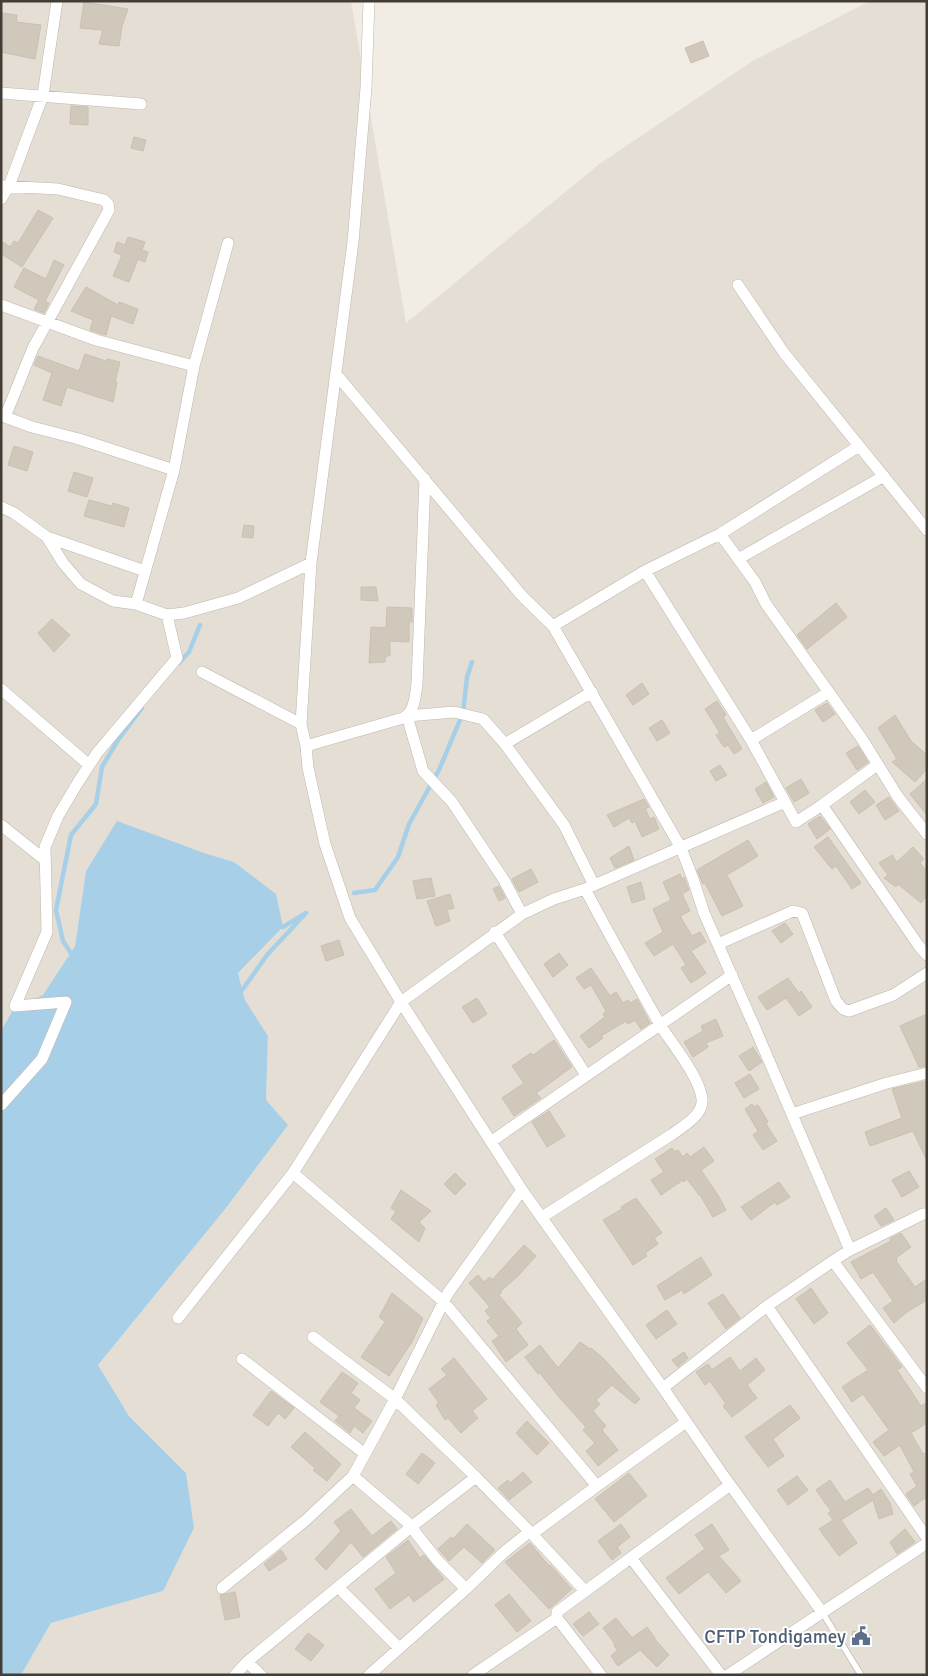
<svg xmlns="http://www.w3.org/2000/svg" width="928" height="1676" viewBox="0 0 928 1676" font-family="Signika,sans-serif">
<style>
.residential{fill:#e4ded4}
.water{fill:#a7d0e8}
.lines{fill:none;stroke-linecap:round;stroke-linejoin:round}
.stream{stroke:#a7d0e8;stroke-width:4.5}
.building{fill:#d1c8bc;stroke:#cbbfb0}
.lane-casing{stroke:#beb7ac;stroke-width:7}
.street-casing{stroke:#beb7ac;stroke-width:12}
.lane{stroke:#fff;stroke-width:5.5}
.street{stroke:#fff;stroke-width:11}
.labels{text-anchor:middle;stroke-width:4;stroke-linejoin:round;paint-order:stroke}
.service-label{font-size:19px;fill:#4e5e75;stroke:#fff;text-anchor:end}
</style>
<rect width="100%" height="100%" fill="#f1ede5"/>
<path class="residential" d="M1,1H351L406,323L598,165L751,62L870,1H927V1675H21L51,1623L163,1591L186,1473L129,1416L98,1365L226,1208L266,1100L268,1036L245,1000L238,973L283,927L234,862L204,853L86,871L75,946L43,995L15,1006L1,1031Z"/>
<path class="water" d="M117,821L204,853L234,862L276,894L283,927L238,973L245,1000L268,1036L266,1100L288,1125L226,1208L98,1365L129,1416L186,1473L194,1528L163,1591L51,1623L21,1675H1V1031L15,1006L43,995L75,946L86,871Z"/>
<g class="lines">
<path class="stream" d="M179,663L189,652L200,625
M354,893L375,890L398,857L409,824L439,770L463,713L467,677L472,662
M74,958L63,941L56,910L71,835L96,804L102,767L118,740L142,708
M238,992L243,989L267,955L306,913L283,927"/>
</g>
<path class="building" d="M84,2L128,9L122,26L119,46L99,44L103,30L80,28Z
M1,13L17,15L16,22L41,25L35,59L1,52Z
M703,41L709,56L691,63L685,48Z
M71,106L88,107V125L70,124Z
M134,137L146,140L143,151L131,148Z
M38,210L53,218L22,267L1,254V241L10,247L14,241L18,243Z
M128,237L145,242L142,250L148,252L145,262L138,259L129,282L113,276L122,255L114,252L117,242L125,245Z
M54,260L64,265L45,301L49,303L44,313L34,309L39,300L14,287L24,268L46,279Z
M86,287L118,305L119,302L138,309L133,324L111,316L106,335L90,330L93,320L71,311Z
M85,354L106,361L107,359L120,362L115,382H117L113,402L67,387L61,406L43,400L52,373L34,365L38,356L79,371Z
M14,446L33,452L27,471L8,465Z
M74,472L93,478L87,497L68,491Z
M89,500L112,506L113,503L129,508L124,527L84,516Z
M244,525L254,526L253,538L242,537Z
M361,587H376L378,601L361,600Z
M836,603L847,617L807,649L797,635Z
M387,607L412,608V622H409V642L390,641V655L385,657V662L369,663L371,627L386,628Z
M52,619L70,635L54,652L38,633Z
M642,683L649,694L633,705L626,695Z
M717,701L726,715L723,717L742,749L734,754L728,745L724,747L716,735L720,733L705,709Z
M827,703L835,714L823,722L815,710Z
M895,715L911,741L927,755V769L915,782L892,762L897,759L878,728Z
M662,720L670,733L657,741L649,728Z
M858,746L868,762L857,770L846,753Z
M720,765L727,775L716,781L710,771Z
M801,779L809,793L794,802L786,788Z
M927,779V815L910,794Z
M766,782L774,797L763,803L755,789Z
M865,790L875,802L859,814L850,802Z
M889,797L899,811L885,820L876,805Z
M644,799L649,807L645,809L650,819L654,817L659,829L642,837L635,821L632,823L629,818L614,827L607,815Z
M820,816L830,829L817,839L808,824Z
M828,837L861,883L852,889L836,866L832,869L814,847Z
M748,840L758,856L727,875L743,906L722,916L705,883L703,884L697,870Z
M629,846L634,860L615,868L610,858Z
M913,847L924,859L920,863L927,871V896L921,903L898,884L896,887L884,878L888,875L879,863L892,855L897,862Z
M531,869L538,882L519,892L512,879Z
M680,874L682,879L684,877L689,890L682,894L690,911L680,916L692,936L700,932L706,942L691,951L706,973L691,983L681,968L686,965L673,944L654,956L645,943L663,932L653,909L671,900L663,882Z
M431,878L435,896L417,899L413,881Z
M641,882L645,899L632,903L627,887Z
M499,886L505,898L499,901L493,889Z
M450,894L454,908L447,910L450,921L436,926L427,901Z
M785,923L793,934L781,943L772,931Z
M339,940L344,955L326,961L321,946Z
M559,953L568,965L553,977L544,964Z
M591,968L610,996L616,992L623,1003L628,1000L630,1003L637,999L650,1023L641,1029L635,1020L628,1024L626,1021L601,1036L603,1038L589,1048L580,1036L605,1017L603,1014L606,1011L591,985L584,989L576,978Z
M788,978L799,993L801,991L812,1007L799,1016L786,998L767,1010L758,997Z
M477,998L487,1014L473,1023L462,1007Z
M927,1014V1066L919,1067L900,1026Z
M716,1019L723,1036L706,1043L708,1047L693,1057L684,1042L703,1031L701,1026Z
M554,1040L572,1067L536,1093L541,1098L514,1116L502,1098L524,1083L512,1066L531,1053L533,1055Z
M753,1047L762,1062L749,1071L739,1056Z
M750,1074L759,1089L744,1098L735,1083Z
M927,1081V1161L913,1131L870,1146L865,1132L902,1118L892,1089Z
M752,1104L754,1107L758,1105L768,1122L766,1124L777,1141L763,1150L753,1135L758,1131L745,1109Z
M549,1111L565,1136L547,1147L532,1122Z
M704,1147L714,1161L701,1170L719,1197L726,1210L713,1217L700,1195H699L687,1179L684,1182L683,1180L661,1195L651,1180L664,1172L655,1159L672,1148L675,1152L678,1150L683,1157L687,1153L690,1157Z
M909,1171L919,1187L902,1197L892,1180Z
M455,1173L466,1184L455,1195L444,1184Z
M779,1182L790,1197L777,1205L775,1202L751,1220L741,1207Z
M401,1190L431,1211L419,1222L425,1228L419,1242L391,1219L396,1211L391,1208Z
M636,1198L662,1233L654,1238L658,1244L645,1253L647,1256L633,1265L603,1220L622,1209L621,1207Z
M886,1208L894,1220L881,1226L874,1216Z
M901,1233L911,1247L896,1258L897,1260L896,1261L915,1287L927,1279V1300L907,1312L894,1323L883,1308L893,1301L873,1272L861,1279L851,1262L891,1241L890,1239Z
M524,1245L536,1256L518,1276L501,1291L502,1292L499,1295L522,1323L516,1329L528,1345L506,1362L492,1341L499,1336L487,1321L491,1318L485,1311L490,1307L469,1283L478,1275L484,1282L490,1277L492,1280Z
M701,1257L712,1275L684,1294L682,1290L665,1300L657,1286Z
M811,1288L828,1313L814,1324L796,1299Z
M392,1293L423,1318L412,1342L389,1376L361,1357L385,1322L379,1317Z
M723,1294L740,1318L726,1329L708,1303Z
M667,1310L677,1324L656,1339L646,1325Z
M870,1325L902,1367L897,1370L921,1406L927,1403V1423L911,1433L923,1454L927,1452V1501L925,1498L914,1506L906,1494L917,1486L910,1474L914,1472L900,1445L884,1456L873,1442L889,1430L863,1394L852,1402L842,1387L868,1370L847,1343Z
M580,1342L590,1349L591,1348L604,1359L640,1399L635,1404L612,1385L596,1400L600,1404L593,1411L606,1426L602,1430L618,1450L598,1466L586,1451L595,1443L583,1430L586,1427L559,1397L540,1373L538,1374L525,1357L540,1345L558,1368Z
M684,1352L688,1358L678,1367L672,1360Z
M730,1357L740,1371L756,1358L765,1370L747,1385L757,1398L732,1417L723,1406L726,1404L710,1381L705,1385L696,1372L708,1364L712,1370Z
M454,1358L487,1399L472,1411L478,1418L461,1433L448,1418L445,1420L436,1405L439,1403L429,1389L447,1375L441,1369Z
M342,1372L358,1383L351,1393L360,1400L354,1408L372,1421L363,1433L354,1426L350,1433L335,1421L339,1416L320,1402Z
M271,1391L294,1408L285,1419L278,1413L268,1426L253,1415Z
M790,1405L800,1418L773,1439L784,1456L768,1467L745,1437Z
M527,1421L549,1443L537,1455L516,1433Z
M305,1432L341,1464L327,1481L313,1470L315,1468L291,1447Z
M422,1453L435,1463L418,1484L406,1474Z
M523,1472L532,1482L509,1500L498,1488L508,1480L510,1483Z
M629,1473L647,1496L614,1522L595,1499Z
M797,1476L808,1490L788,1505L777,1490Z
M830,1480L845,1502L868,1488L873,1495L881,1489L890,1503L893,1514L879,1519L873,1500L841,1520L857,1543L839,1556L819,1529L833,1520L828,1513L831,1511L816,1490Z
M351,1509L372,1536L391,1521L397,1529L363,1557L351,1542L326,1570L315,1559L341,1531L334,1522Z
M467,1524L495,1550L482,1563L464,1547L449,1561L438,1549L451,1537L453,1539Z
M621,1524L630,1537L617,1547L621,1553L612,1560L598,1541Z
M712,1524L729,1550L719,1556L741,1581L726,1593L708,1572L679,1594L666,1578L705,1549L695,1535Z
M905,1529L915,1542L897,1554L890,1542Z
M408,1540L420,1558L424,1555L444,1579L414,1602L409,1595L390,1609L375,1589L396,1573L386,1557Z
M530,1543L549,1566L550,1565L572,1589L549,1609L505,1562Z
M281,1550L287,1559L269,1571L264,1564Z
M235,1592L240,1617L225,1620L220,1595Z
M509,1594L531,1621L517,1632L495,1605Z
M589,1612L599,1624L583,1636L573,1624Z
M616,1618L632,1638L647,1627L655,1638H654L669,1655L657,1667L640,1650L618,1666L611,1656L617,1650L614,1645L615,1644L603,1628Z
M853,1631L872,1635L869,1646L851,1642Z
M308,1633L324,1645L311,1661L295,1649Z"/>
<g class="lines">
<g class="lane-casing">
<path id="lane" d="M822,1612L861,1675"/>
</g>
<g class="street-casing">
<path id="street" d="M369,1L366,88L353,242L311,563L301,724L306,746L308,768L325,844L350,918L401,1002L522,1190L663,1388L723,1475L822,1612
M1,93L141,104
M1,186L58,189L104,200L108,204L109,210L33,348L5,417L32,427L79,439L174,470
M1,199L9,186L43,95L57,1
M738,285L784,353L927,530
M1,305L96,340L194,366
M336,374L523,597L553,626L681,848L693,879L704,913L755,1028L850,1250
M1,507L14,513L47,537L63,563L81,584L113,601L136,604L167,615L184,613L238,598L311,563
M720,534L859,446
M47,537L145,571
M738,559L884,476
M645,571L751,740L796,822L822,805
M136,604L174,470L194,366L228,243
M553,626L645,571L720,534L755,582L766,604L862,739L898,797L927,834
M202,672L301,724
M1,689L89,765
M751,740L829,692
M505,744L592,692
M306,746L403,718C415,712 415,696 417,684L425,479
M877,765L822,805L919,946L927,955
M1,825L45,860
M522,914L504,880L452,802L423,771L407,716L454,712L483,719L505,744L564,825L594,885
M495,932L586,1075
M718,944L793,911L802,913L836,1001L843,1009L849,1011L893,995L927,973
M1,1105L42,1059L66,1002L15,1006L47,932L45,847L58,816L77,784L97,753L177,658L167,615
M792,1114L887,1083L927,1073
M492,1141L732,975
M293,1173L443,1301L597,1486L686,1422
M522,1190L448,1293L395,1399L353,1476L407,1522L438,1561L466,1589L503,1553L529,1532
M542,1217L671,1135C682,1127 704,1115 702,1099C700,1077 671,1043 659,1023C634,979 609,934 585,889
M833,1261L927,1388
M767,1306L927,1538
M178,1318L293,1173L401,1002L522,914L554,899L585,889L785,802
M313,1337L395,1399L476,1477L532,1534L597,1486
M242,1359L365,1454
M663,1388L767,1306L833,1261L850,1250L923,1214H927
M532,1534L585,1591
M631,1558L721,1675
M222,1588L306,1520L353,1476
M339,1588L399,1648
M557,1618L601,1675
M247,1662L261,1675
M235,1675L247,1662L411,1527L476,1477
M369,1675L466,1589
M473,1675L557,1618V1612L730,1485
M728,1675L927,1543"/>
</g>
<use href="#lane" class="lane"/>
<use href="#street" class="street"/>
</g>
<defs>
<g id="civic-bare" transform="scale(1.5)"><path d="M-.6-6.5H3V-4.5H.6V-3L4-1V1h2V6H-6V1h2V-1L-.6-3ZM-1.2 2.5V6h2.4V2.5Z" fill="#5c6f8a" stroke="#fff" stroke-width="2.5" paint-order="stroke"/></g>
</defs>
<g fill-rule="evenodd">
<use href="#civic-bare" x="861" y="1636"/>
</g>
<g class="labels">
<g class="service-label">
<text x="846" y="1643">CFTP Tondigamey</text>
</g>
</g>
<rect width="928" height="1676" fill="none" stroke="#423d35" stroke-width="5"/>
</svg>
